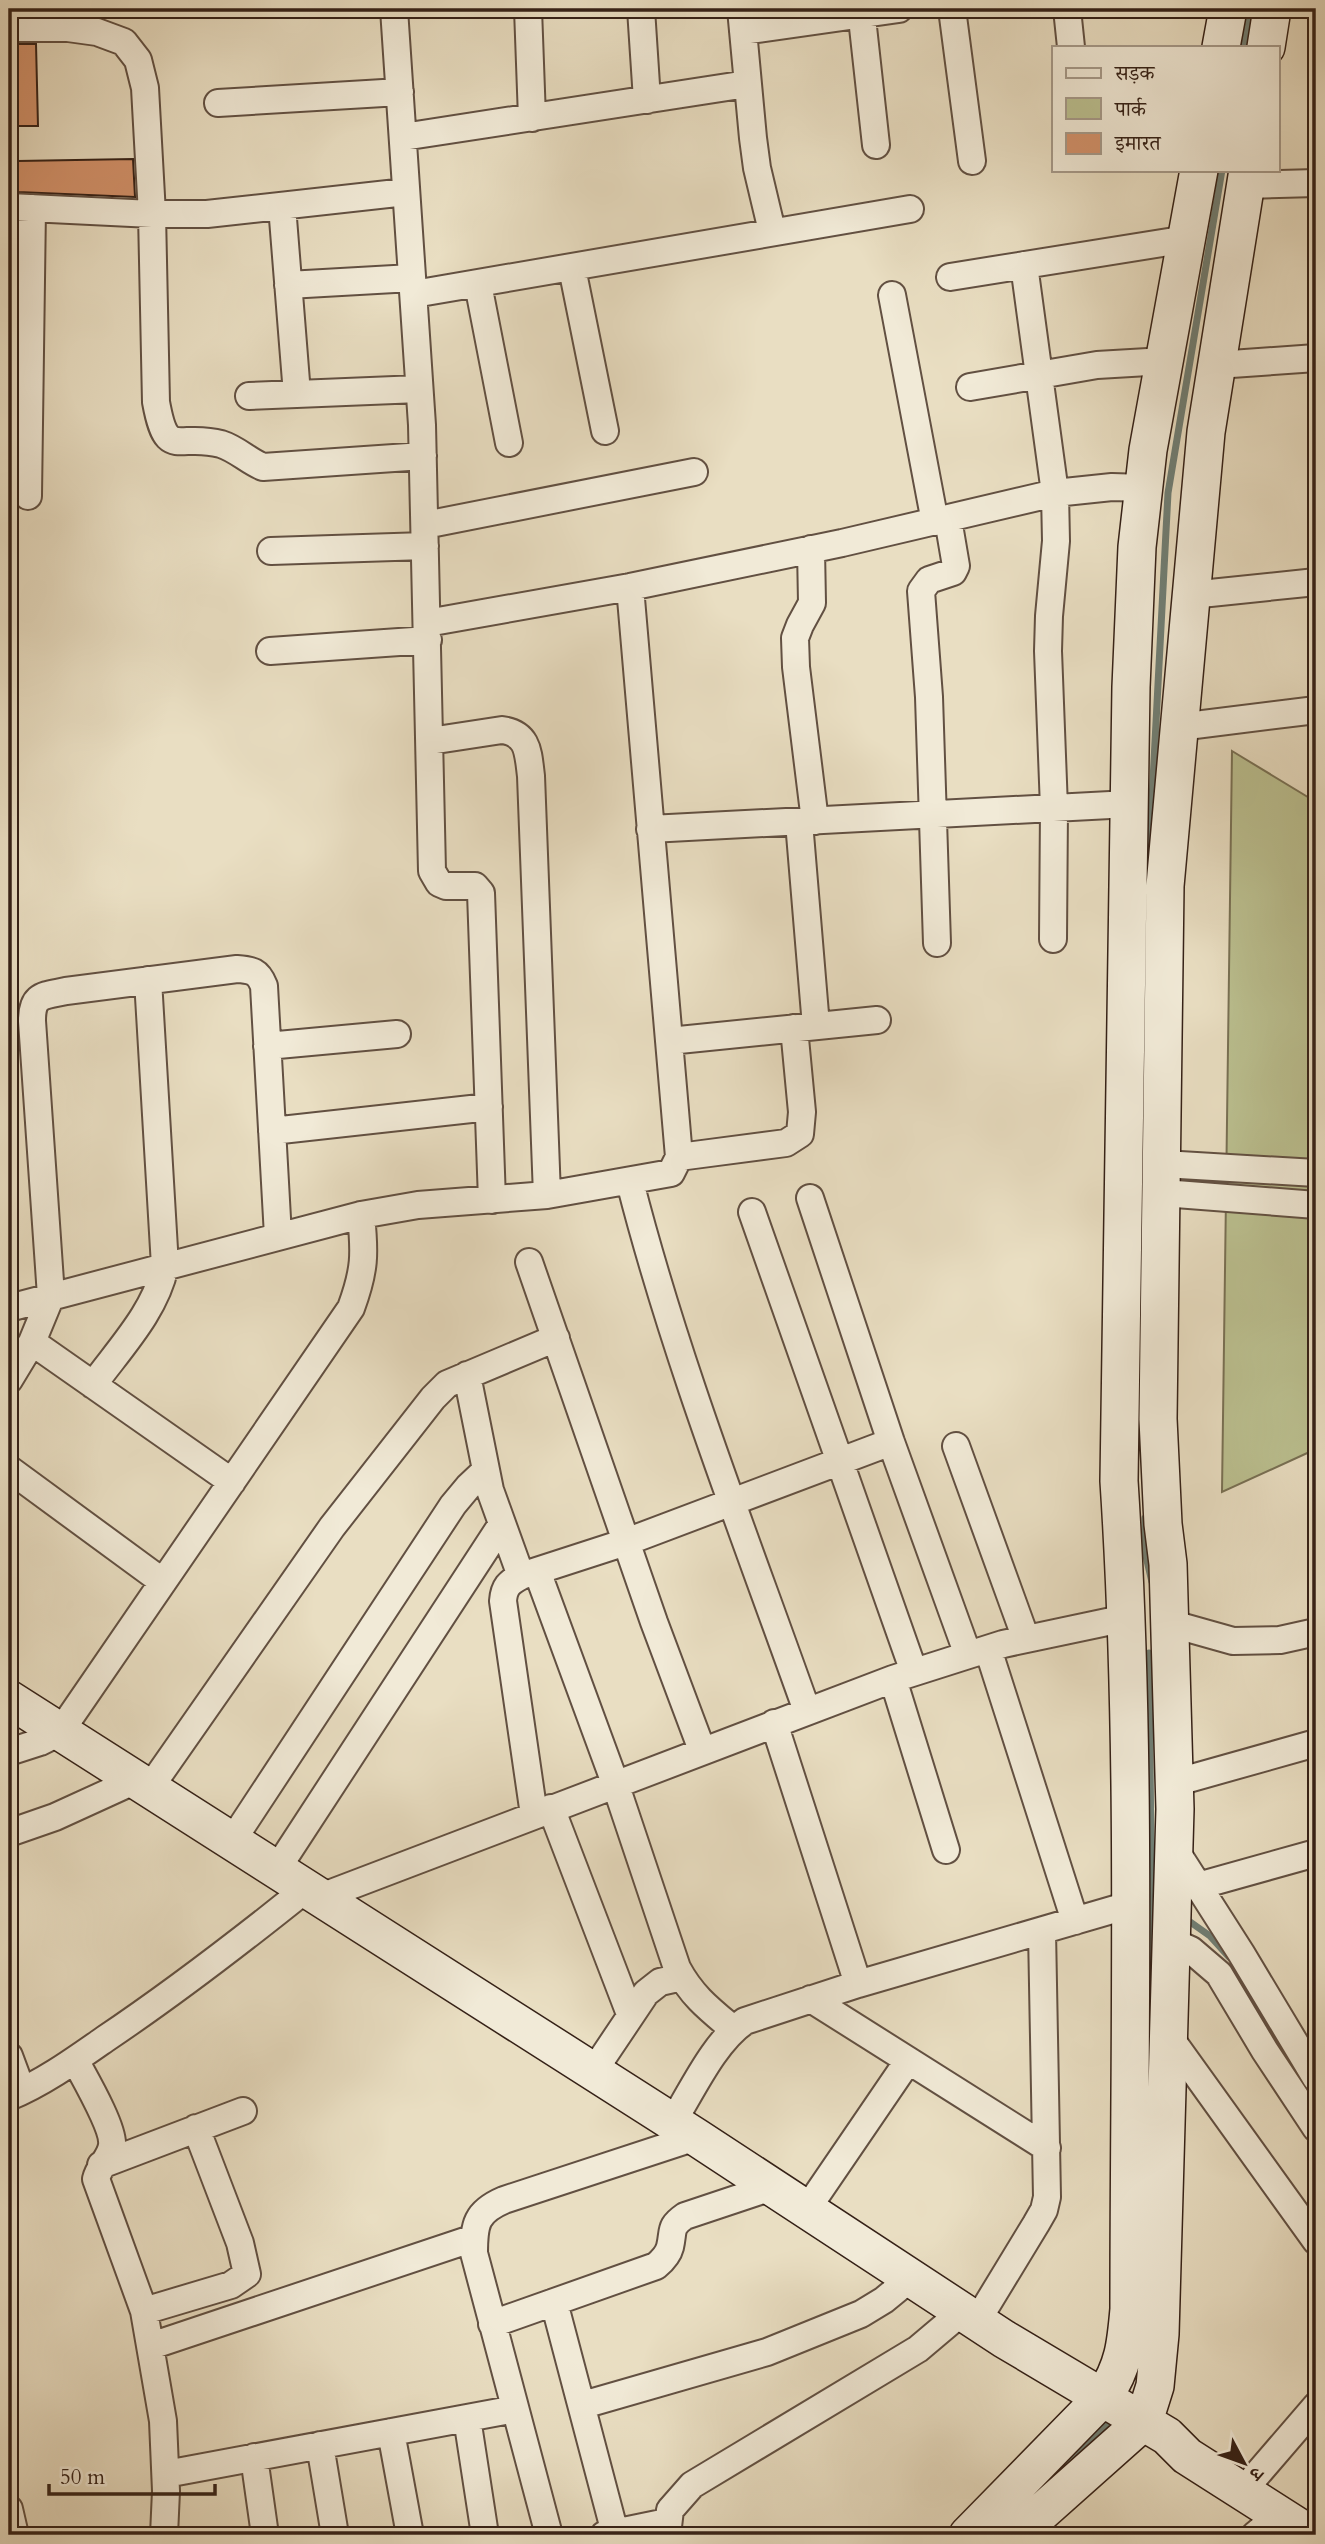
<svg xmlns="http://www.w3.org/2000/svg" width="1325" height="2544" viewBox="0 0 1325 2544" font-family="Cardo,'Noto Serif Devanagari',serif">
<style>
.green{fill:#bbc090;stroke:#787054;stroke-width:2}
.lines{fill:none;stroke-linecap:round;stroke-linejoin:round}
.stream{stroke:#707e74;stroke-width:7}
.building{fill:#d3926b;stroke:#352117;stroke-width:2}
.street-casing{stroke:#625042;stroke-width:30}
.secondary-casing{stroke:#352117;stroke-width:40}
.street{stroke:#f1ead7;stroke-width:26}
.secondary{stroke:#f1ead7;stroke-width:37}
</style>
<rect width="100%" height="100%" fill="#e9dec2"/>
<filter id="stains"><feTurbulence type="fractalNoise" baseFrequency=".00286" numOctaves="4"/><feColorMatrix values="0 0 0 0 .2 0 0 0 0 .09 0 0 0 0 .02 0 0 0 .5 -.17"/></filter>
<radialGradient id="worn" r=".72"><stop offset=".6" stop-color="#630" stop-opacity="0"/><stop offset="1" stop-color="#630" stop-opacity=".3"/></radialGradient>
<path class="green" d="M1232,751L1316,802V1449L1222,1492Z"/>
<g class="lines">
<path class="stream" d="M1243,47L1249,9
M1148,876L1168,493L1222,170
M1145,1518V1552L1152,1582
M1186,1919L1210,1936L1229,1957
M1240,1977L1257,2014
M1148,2070L1151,1853L1149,1653
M1034,2493L1108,2422"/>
</g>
<path class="building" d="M9,44H36L38,126H9Z
M133,159L135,197L18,192V161Z"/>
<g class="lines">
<g class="street-casing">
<path id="street" d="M394,9L422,425L432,871L439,883L446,886H475L481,893L492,1200
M528,9L532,118
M641,9L647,100
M741,9L753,138L757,168L772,231
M861,9L876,145
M952,9L972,161
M1067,9L1071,47
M9,28H68L97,32L124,42L138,60L145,88L152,214L156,402C167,462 177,432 221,444C237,449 248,461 263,467L423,456
M743,31L899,9
M218,103L400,92
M403,137L747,84
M1246,185L1316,183
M282,206L297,394
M9,207L152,214H207L406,192
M1024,265L1055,493L1056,541L1049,616L1048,651L1054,808L1053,939
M572,268L605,431
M950,277L1187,239
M478,284L509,443
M288,285L412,278
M414,294L910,209
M892,295L935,522
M1217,365L1316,358
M970,387L1097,365L1165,361
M249,396L419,389
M28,496L32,208
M425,525L694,472
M811,549L812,603L800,625L795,638L796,667L815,821
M271,551L425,546
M1191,595L1316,582
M427,623L630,587L842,543L1055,493L1112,487L1144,488
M270,651L428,640
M1179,727L1316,710
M430,741L502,730C529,734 528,753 531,776L547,1195
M799,822L816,1026
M650,829L1129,804
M937,943L929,697L921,591L929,580L953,572L956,566L948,519
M669,1041L877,1020
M267,1046L397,1034
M272,1131L489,1107
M679,1157L786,1143L800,1134L802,1112L794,1028
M1163,1164L1316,1173
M630,1182C676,1362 745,1536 807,1711
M1163,1193L1316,1205
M810,1198L891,1442L968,1655
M752,1212L914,1672
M529,1262L654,1622L702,1750
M9,1308L361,1215L418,1205L547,1195L671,1173L679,1157L630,587
M32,1342L232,1482
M467,1375L490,1490L521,1576
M9,1380L32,1342L51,1296L32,1021C32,994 43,996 66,991L237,969C252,970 258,971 264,986L278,1236
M93,1385C119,1349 156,1311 165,1266L148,980
M956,1446L1026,1639
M9,1469L163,1582
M537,1571L615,1783L677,1968C692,1996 709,2009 733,2029
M1169,1623L1233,1641L1280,1640L1316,1632
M988,1649L1075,1921
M893,1679L946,1850
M774,1723L858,1984
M9,1752L40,1742L60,1732L351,1308C365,1270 365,1254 361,1215
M1174,1783L1316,1743
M149,1789L332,1527L433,1398L447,1384L556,1338
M551,1808L630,2014
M534,1815L503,1601C504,1587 509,1582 521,1576L626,1542L891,1442
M9,1833L55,1817L136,1780
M232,1841L453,1505L468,1487L485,1471
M1174,1848L1241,1953L1316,2078
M277,1869L502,1524
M1198,1886L1316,1853
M321,1897L893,1679L1003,1644L1126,1618
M1171,1941L1191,1950L1219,1974L1265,2051L1316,2128
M811,1999L1047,2148
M1168,2035L1316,2241
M9,2056L22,2091
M75,2060C84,2077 114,2128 112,2145C111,2157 99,2166 96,2179L144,2311L163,2421L166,2491L164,2535
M593,2072L646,1993L660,1982L682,1977
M9,2097C43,2083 75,2060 105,2039C175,1992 241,1941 307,1888
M672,2123C692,2091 714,2042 745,2021L858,1984L1129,1905
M101,2165L243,2111
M807,2209L908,2061
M554,2302L615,2533
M144,2311L231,2285L247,2274L240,2243L196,2128
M977,2321L1036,2224L1044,2210L1047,2197L1042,1931
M492,2324L656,2266C662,2261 668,2255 670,2247C674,2230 669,2227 685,2216L772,2187
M151,2346L474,2238
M583,2405L767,2352L861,2314L884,2300L912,2277
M467,2418L485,2535
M391,2432L410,2535
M320,2445L335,2535
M254,2457L265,2535
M166,2474L515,2409
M1254,2478L1316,2406
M9,2509L15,2535
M549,2535L474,2253C474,2224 476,2212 504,2200L696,2137
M604,2535L667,2522
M667,2535L670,2510L692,2485L918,2349L963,2311
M1255,2535L1279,2515"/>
</g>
<g class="secondary-casing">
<path id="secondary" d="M1221,47L1228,9
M1266,47L1272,9
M9,1699L696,2137L1004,2339L1167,2436L1187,2456L1311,2535
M968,2535L1104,2396C1124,2366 1126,2344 1129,2309C1129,2033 1137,1756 1119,1481L1131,687L1137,547L1148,450L1199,170
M1016,2535L1144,2421L1155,2386L1160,2334L1175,1809L1168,1564L1163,1524L1158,1419L1165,886L1206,432L1248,170"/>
</g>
<use href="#street" class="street"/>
<use href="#secondary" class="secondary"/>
</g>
<rect width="1325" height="2544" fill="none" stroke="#e9dec2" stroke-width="35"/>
<rect x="10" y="10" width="1304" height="2523" fill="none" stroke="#352117" stroke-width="3.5"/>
<rect x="18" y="18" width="1290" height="2509" fill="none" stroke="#352117" stroke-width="2"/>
<rect x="1052" y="46" width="228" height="126" fill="#f1ead7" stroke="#a69a8a" stroke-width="2"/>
<rect x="1066" y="68" width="35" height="10" fill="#f1ead7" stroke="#a69a8a" stroke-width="2"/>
<text x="1115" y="80" font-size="21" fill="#352117">सड़क</text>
<rect x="1066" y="98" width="35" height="21" fill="#bbc090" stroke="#a69a8a" stroke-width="2"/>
<text x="1115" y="116" font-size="21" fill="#352117">पार्क</text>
<rect x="1066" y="133" width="35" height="21" fill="#d3926b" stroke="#a69a8a" stroke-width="2"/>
<text x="1115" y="150" font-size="21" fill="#352117">इमारत</text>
<g transform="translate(1244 2463) rotate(131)" stroke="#f1ead7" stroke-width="5" paint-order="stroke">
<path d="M0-5L12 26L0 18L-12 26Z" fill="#352117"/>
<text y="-10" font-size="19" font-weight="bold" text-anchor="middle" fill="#352117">उ</text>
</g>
<path d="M49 2484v10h166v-10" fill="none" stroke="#352117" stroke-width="3.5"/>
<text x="60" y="2484" font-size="21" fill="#352117" stroke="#f1ead7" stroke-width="5" paint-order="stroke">50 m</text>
<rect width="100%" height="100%" filter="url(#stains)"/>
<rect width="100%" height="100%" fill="url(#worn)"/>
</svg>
